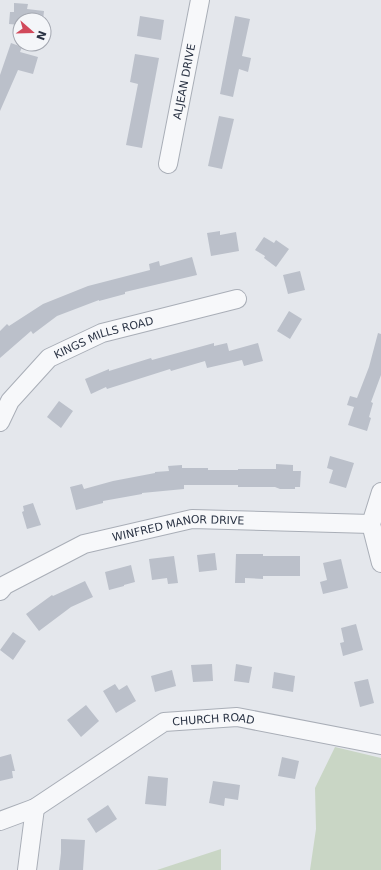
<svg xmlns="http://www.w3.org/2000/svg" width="381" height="870" viewBox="0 0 381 870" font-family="'DejaVu Sans',sans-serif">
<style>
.green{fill:#c9d6c5}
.building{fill:#bbc0ca}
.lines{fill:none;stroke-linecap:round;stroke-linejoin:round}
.minor-casing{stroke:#a9aeb7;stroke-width:20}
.minor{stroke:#f7f8fa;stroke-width:18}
.labels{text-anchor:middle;stroke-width:4;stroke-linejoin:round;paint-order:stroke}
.street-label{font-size:11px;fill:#2b3445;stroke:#f4f6f9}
</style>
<rect width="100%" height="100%" fill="#e4e7ec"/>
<path class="green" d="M335,747L381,758V870H310L316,829L315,788Z
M221,849V870H157Z"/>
<path class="building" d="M14,3L28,4L27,9L44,11L43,20H20V25L9,24L10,12H14Z
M140,16L164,20L161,40L137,36Z
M235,16L250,19L242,56L251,58L248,72L239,69L233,97L220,94Z
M11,43L22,47L20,52L38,57L33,74L18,70L0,111V75Z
M135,54L159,58L142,148L126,145L138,84L130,82Z
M219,116L234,119L222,169L208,166Z
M220,231V235L236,232L239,251L211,256L207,233Z
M264,237L274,243L276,240L289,249L276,267L264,258L265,256L255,250Z
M192,257L197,275L125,292V294L99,301V300L57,316L33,334L31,331L0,358V331L7,324L9,326L43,304L88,286L150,270L149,264L159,261L160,266Z
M300,271L305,290L288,294L283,275Z
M289,311L302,319L290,339L277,331Z
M378,333L381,334V375L371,402L373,403L369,417L371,418L367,431L348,425L354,407L347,405L350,396L357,398L369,367Z
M214,343V346L227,343L229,351L258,343L263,361L244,366L242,360L207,368L205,361L171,371L170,369L107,389L106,387L91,394L85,379L109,369V371L151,358L152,360Z
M59,401L73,411L61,428L47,417Z
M330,456L354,463L346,488L329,483L333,470L327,468Z
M276,464L293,465V471H301L300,487H295V489H280L275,487H238V485H184V489L142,493V494L103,501V503L76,510L70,487L82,484L84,489L113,481L155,473V472L169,471L168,466L182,465V468H208V470H238V469H276Z
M33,503L41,525L27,529L22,512L24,511L23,506Z
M215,553L217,570L199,572L197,555Z
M236,554H263V556H300V576H263V579L245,578V583H235Z
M174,556L178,583L168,584L167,578L152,580L149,559Z
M341,559L348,588L323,594L320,582L327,580L323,563Z
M131,565L135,582L124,585V586L109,590L105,572Z
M85,581L93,597L71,607L39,631L26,614L52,595L53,596Z
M356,624L363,650L343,656L340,643L344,642L341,628Z
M13,632L26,641L13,660L0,650Z
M212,664L213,681L193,682L191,665Z
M236,664L252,667L249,683L234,681Z
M172,670L176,686L155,692L151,676Z
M274,672L295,676L293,692L272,688Z
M368,679L374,703L360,707L354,682Z
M115,684L119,690L127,685L136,701L116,713L103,691Z
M86,705L99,721L81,737L67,720Z
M11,754L15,771H12L13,778L0,781V757Z
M282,757L299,761L295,779L278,776Z
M148,776L168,778L166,806L145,804Z
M213,781L240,785L238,800L225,798L224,806L209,803Z
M108,805L117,819L96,833L87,819Z
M61,839L85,840L83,870H59L61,853Z"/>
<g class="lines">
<g class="minor-casing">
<g id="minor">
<path id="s1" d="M168,164L200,0"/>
<path id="s2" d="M0,422L10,401L49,358L102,333L237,299"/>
<path d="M381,492L371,524L381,563"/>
<path id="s3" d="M0,591L5,585L84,544L192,519L371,524"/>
<path id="s4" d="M0,821L35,808L164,722L237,717L381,745"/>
<path d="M27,870L35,808"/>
</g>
</g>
<use href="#minor" class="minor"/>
</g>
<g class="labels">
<g class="street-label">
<text dy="4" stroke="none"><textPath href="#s1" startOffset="84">ALJEAN DRIVE</textPath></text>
<text dy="4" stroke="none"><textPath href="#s2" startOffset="140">KINGS MILLS ROAD</textPath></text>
<text dy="4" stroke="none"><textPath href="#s3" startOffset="193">WINFRED MANOR DRIVE</textPath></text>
<text dy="4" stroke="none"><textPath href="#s4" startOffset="242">CHURCH ROAD</textPath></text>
</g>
</g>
<g transform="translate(32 32) rotate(110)"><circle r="19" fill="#f4f6f9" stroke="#a4a8b1"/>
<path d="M0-3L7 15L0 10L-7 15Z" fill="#d1495b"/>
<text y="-6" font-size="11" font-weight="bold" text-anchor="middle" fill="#2b3445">N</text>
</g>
</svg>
